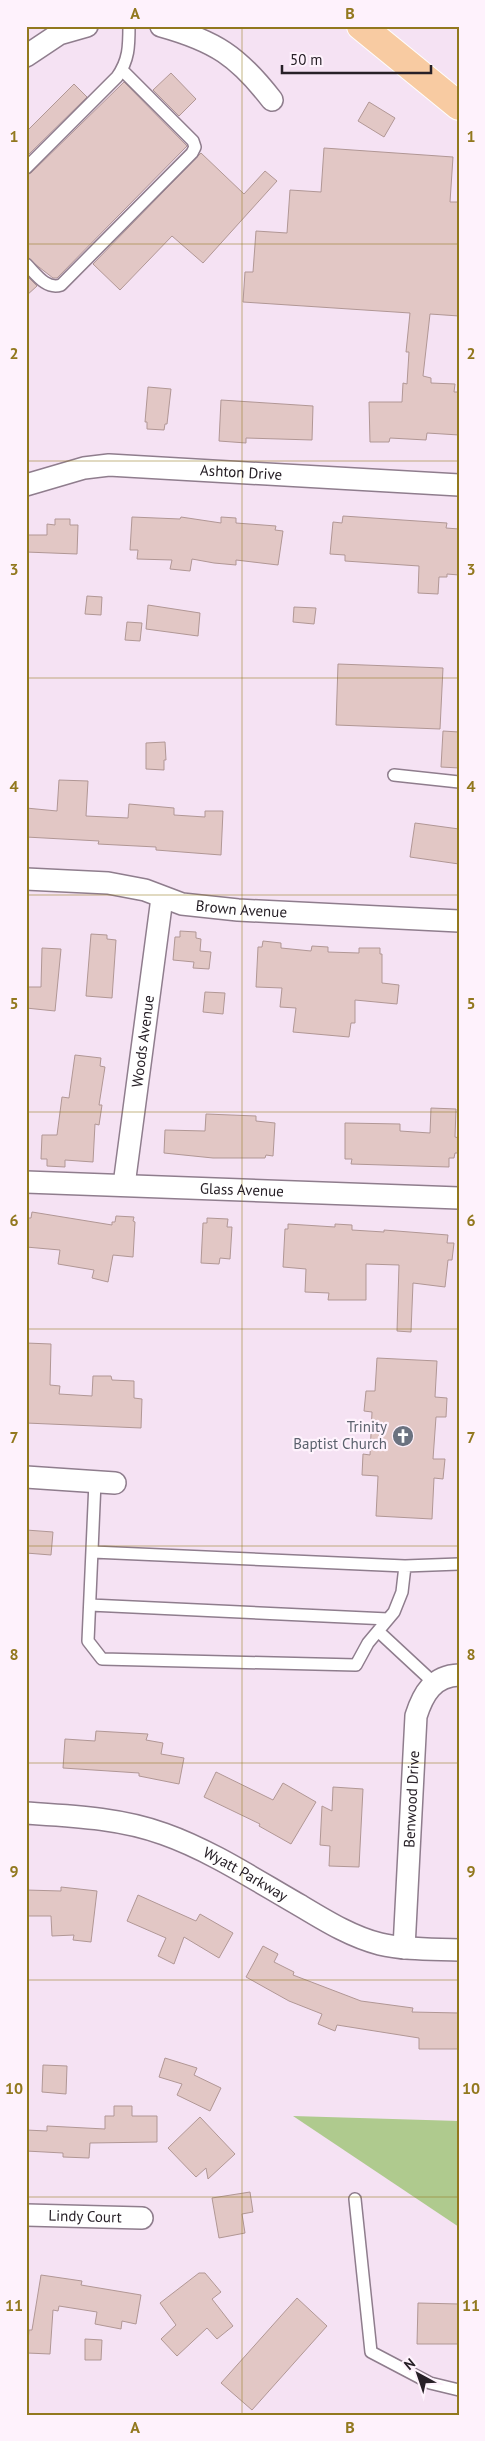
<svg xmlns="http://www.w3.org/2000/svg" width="485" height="2441" viewBox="0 0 485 2441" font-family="'PT Sans',sans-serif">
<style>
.green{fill:#afca8e}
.building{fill:#e2c7c5;stroke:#b19795}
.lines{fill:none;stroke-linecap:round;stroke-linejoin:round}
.service-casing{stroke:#8f7d8d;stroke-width:14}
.minor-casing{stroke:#8f7d8d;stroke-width:24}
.trunk-casing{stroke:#fff;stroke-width:30}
.service{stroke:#fff;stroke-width:11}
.minor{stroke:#fff;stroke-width:21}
.trunk{stroke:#f8cba2;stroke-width:28}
.grid{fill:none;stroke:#92781e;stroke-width:1;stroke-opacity:0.55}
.labels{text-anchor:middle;stroke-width:4.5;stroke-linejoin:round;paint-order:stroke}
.street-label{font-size:15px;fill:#272027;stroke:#fef2fc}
.worship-label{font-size:15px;fill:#5b616d;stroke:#fef2fc;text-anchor:end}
.neatline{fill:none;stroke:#92781e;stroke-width:2}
.grid-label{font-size:16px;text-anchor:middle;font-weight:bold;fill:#92781e}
</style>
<rect width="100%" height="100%" fill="#f5e2f3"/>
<path class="green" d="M293,2116L459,2121V2227Z"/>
<path class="building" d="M171,73L196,99L179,116L153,90Z
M124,82L187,146L57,278H53L26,257V175L31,173Z
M74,84L87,97L26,157V132Z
M369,102L395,118L384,137L358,121Z
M324,148L453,157L450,202H459V316L430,314L423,376L431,378V383L455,384L454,392H459V435L427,433L426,440L390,438L389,442H370L369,402H402L403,383L407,384L409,352H406L410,313L243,302L245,272H253L256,231L287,233L290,190L321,192Z
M201,153L244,194L265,171L277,181L203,263L172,236L120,290L93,264Z
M26,275L37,286L26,296Z
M148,387L171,389L167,424H165L164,430L147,429V422H145Z
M221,400L313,406L312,440L246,438V443L219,441Z
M343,516L447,523L446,528L459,529V575L447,574V577H439L438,594L418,593L419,566L345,561V555L330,554L333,522L342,523Z
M132,517L180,519L181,517L221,523V517L236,518V523L276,526L275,530L283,531L278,565L236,560V565L214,563L192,559L190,571L170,569L172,560L137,559L138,550H130Z
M55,519H70V525H78L77,554L26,552V535H47V524L55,525Z
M87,596L102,597L101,615L85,614Z
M148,605L200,613L198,636L146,629Z
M294,607L316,608L314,624L293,622Z
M127,622L142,623L140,641L125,640Z
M338,664L443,668L440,729L336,725Z
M443,731L459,732V768L441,767Z
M165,742L166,760H164V770L146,769V743Z
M59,780L88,781L86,816L128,818L129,804L174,808V815L205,817V811H223L221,855L156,850V847L98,844L99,841L26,837V808L57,811Z
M415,823L459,829V864L410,857Z
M180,931L196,932V938L201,939L200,951L211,952L209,969L193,968L194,962L173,960L175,937H180Z
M91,934L107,935V939L116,940L112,998L86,996Z
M263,941L281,943V948L311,951L312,946L328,947V952L359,953V948H380V954H382V983L399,985L397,1004L355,1000V1023H351L349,1037L293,1032L296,1008L280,1007L282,988L256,987L258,947H262Z
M42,948L61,949L55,1011L26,1008V987H41Z
M205,992L225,993L223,1014L203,1012Z
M75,1055L101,1058L100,1066L105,1067L99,1105H102L99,1125L95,1124L93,1162L65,1160V1167L47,1166V1159H41L42,1135H57L62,1097L69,1098Z
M431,1108L456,1109L455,1137L459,1138L458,1153H455L454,1158H449V1167L351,1164L352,1159H345V1123L400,1124V1131L430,1133Z
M206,1114L256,1116V1121L275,1123L273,1156L266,1155L265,1158H213L164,1153L165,1130L205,1131Z
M32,1212L112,1225V1222H115L116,1216L134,1217L133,1221L135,1222L133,1257L113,1255L108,1282L92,1278L94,1270L58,1264L60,1250L26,1247V1218H31Z
M207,1218L228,1219L227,1227H232L230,1259L220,1258L219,1264L201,1263L203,1223H207Z
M288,1224L335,1227V1224L352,1225V1230L384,1232V1230L448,1235L447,1243H454L452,1260H448L445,1287L413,1283L411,1332L397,1331L399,1265L366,1264V1300H328L329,1293L305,1292L306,1269L283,1267L285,1229H288Z
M26,1343L51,1344L50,1385L60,1386L59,1394L92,1396L93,1376H111L112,1380L134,1381V1398L142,1399L141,1428L26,1423Z
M377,1358L437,1361L435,1397L447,1398L446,1417H436L433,1459H445L443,1479L434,1478L432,1519L376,1516L378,1476L362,1475L363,1454L370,1455L372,1412L364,1411L366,1391H375Z
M26,1530L53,1532L51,1555L26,1553Z
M96,1731L148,1734L146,1740L163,1743L161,1754L184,1758L179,1784L139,1776V1773L63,1768L65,1739L95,1741Z
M216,1772L273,1800L283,1783L316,1802L291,1844L259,1826L260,1824L204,1797Z
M333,1787L363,1789L359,1867L329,1866L330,1846L320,1845L322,1806L332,1811Z
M61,1887L97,1891L91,1942L73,1940L74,1935L52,1936L51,1916H26V1890L61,1891Z
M138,1895L196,1921L200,1914L233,1933L219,1958L184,1937L174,1964L158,1956L166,1938L127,1921Z
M263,1946L278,1954L274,1962L294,1972L293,1975L361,2001L413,2008L412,2012L459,2013V2049H419V2038L337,2025L335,2031L318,2024L322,2014L289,2001L246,1977Z
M165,2058L197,2068L194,2075L221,2088L210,2111L177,2095L182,2084L159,2077Z
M43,2065L67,2066L66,2094L42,2092Z
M114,2106H132V2116H157V2142L90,2143L89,2158L63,2157V2153L26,2151V2130L47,2131V2126L105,2129V2116H114Z
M200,2117L235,2154L208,2179L206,2168L196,2177L168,2148Z
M250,2192L253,2212L242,2214L245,2233L219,2238L212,2198Z
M199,2273H205L221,2292L212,2299L233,2326L217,2339L207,2328L177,2356L161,2339L176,2325L160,2303Z
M41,2275L82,2281L81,2285L141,2295L136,2324L122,2321L121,2329L95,2324L97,2312L59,2306L58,2311L53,2310L50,2354L27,2353L29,2330H32Z
M297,2298L327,2326L252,2410L221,2383Z
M418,2303L459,2304V2344H417Z
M85,2339L102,2340L101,2360H85Z"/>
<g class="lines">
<g class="service-casing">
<path id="service" d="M26,168L117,77C129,60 129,46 129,26
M26,264C36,274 46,290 61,285L192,153L195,147L193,141L122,70
M394,775L459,782
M95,1482L88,1641L102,1659L356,1665L368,1643L394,1612L402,1592L405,1566
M93,1552L405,1566L459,1564
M90,1605L388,1619
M378,1631L434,1683
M355,2199L371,2352L430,2383L459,2390"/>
</g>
<g class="minor-casing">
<g id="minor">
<path d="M161,26C215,41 238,56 272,100"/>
<path d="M26,56L59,34L87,26"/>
<path id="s1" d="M26,485L84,468L109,465L459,485"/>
<path id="s2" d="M26,879L108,883L145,890L182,904L238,910L459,921"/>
<path id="s3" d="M26,1182L459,1198"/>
<path id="s4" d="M124,1185L162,898"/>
<path d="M26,1477L115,1483"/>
<path id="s5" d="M26,1813C72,1816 121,1818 164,1834C212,1851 257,1881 301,1906C326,1921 352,1937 380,1944C405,1950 433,1949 459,1950"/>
<path id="s6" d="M404,1948L416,1716C423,1694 433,1676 459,1675"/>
<path id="s7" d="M26,2215L142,2218"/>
</g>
</g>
<g class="trunk-casing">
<path id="trunk" d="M361,26L459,106"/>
</g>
<use href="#service" class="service"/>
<use href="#minor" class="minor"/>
<use href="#trunk" class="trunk"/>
</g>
<path class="grid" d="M242,26V2415M26,244H459M26,461H459M26,678H459M26,895H459M26,1112H459M26,1329H459M26,1546H459M26,1763H459M26,1980H459M26,2197H459"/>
<defs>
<g id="church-disc" transform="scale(1.125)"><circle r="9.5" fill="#6b7280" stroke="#fef2fc"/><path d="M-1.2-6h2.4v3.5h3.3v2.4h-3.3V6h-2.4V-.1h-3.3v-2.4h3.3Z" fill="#fff"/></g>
</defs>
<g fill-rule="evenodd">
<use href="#church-disc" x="403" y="1436"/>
</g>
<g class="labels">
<g class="street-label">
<text dy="5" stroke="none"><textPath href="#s1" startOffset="218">Ashton Drive</textPath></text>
<text dy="5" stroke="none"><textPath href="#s2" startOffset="219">Brown Avenue</textPath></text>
<text dy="5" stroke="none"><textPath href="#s4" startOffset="145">Woods Avenue</textPath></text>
<text dy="5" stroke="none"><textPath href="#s3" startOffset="216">Glass Avenue</textPath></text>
<text dy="5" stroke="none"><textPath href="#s6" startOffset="149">Benwood Drive</textPath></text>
<text dy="5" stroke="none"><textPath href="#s5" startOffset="231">Wyatt Parkway</textPath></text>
<text dy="5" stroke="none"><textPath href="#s7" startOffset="59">Lindy Court</textPath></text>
</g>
<g class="worship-label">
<text x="387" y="1432">Trinity<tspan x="387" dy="17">Baptist Church</tspan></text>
</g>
</g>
<rect width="485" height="2441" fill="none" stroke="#fef2fc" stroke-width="55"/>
<g transform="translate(418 2374) rotate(320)" stroke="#fef2fc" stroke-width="4" paint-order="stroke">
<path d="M0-4L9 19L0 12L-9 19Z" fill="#272027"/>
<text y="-8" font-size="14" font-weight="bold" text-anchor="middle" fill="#272027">N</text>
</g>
<path d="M282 65v8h149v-8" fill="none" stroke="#272027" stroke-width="2.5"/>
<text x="290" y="65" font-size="15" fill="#272027" stroke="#fef2fc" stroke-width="4" paint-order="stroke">50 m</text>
<rect x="28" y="28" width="430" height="2386" class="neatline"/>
<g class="grid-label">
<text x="135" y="19">A</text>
<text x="350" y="19">B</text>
<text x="14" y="142">1</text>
<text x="471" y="142">1</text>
<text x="14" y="359">2</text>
<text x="471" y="359">2</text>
<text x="14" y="575">3</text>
<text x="471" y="575">3</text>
<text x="14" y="792">4</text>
<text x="471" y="792">4</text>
<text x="14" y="1009">5</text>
<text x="471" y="1009">5</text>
<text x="14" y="1226">6</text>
<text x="471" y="1226">6</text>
<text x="14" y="1443">7</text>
<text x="471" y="1443">7</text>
<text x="14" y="1660">8</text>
<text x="471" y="1660">8</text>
<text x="14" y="1877">9</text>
<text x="471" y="1877">9</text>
<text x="14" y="2094">10</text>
<text x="471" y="2094">10</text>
<text x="14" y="2311">11</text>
<text x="471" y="2311">11</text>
<text x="135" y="2433">A</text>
<text x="350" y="2433">B</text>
</g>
</svg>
